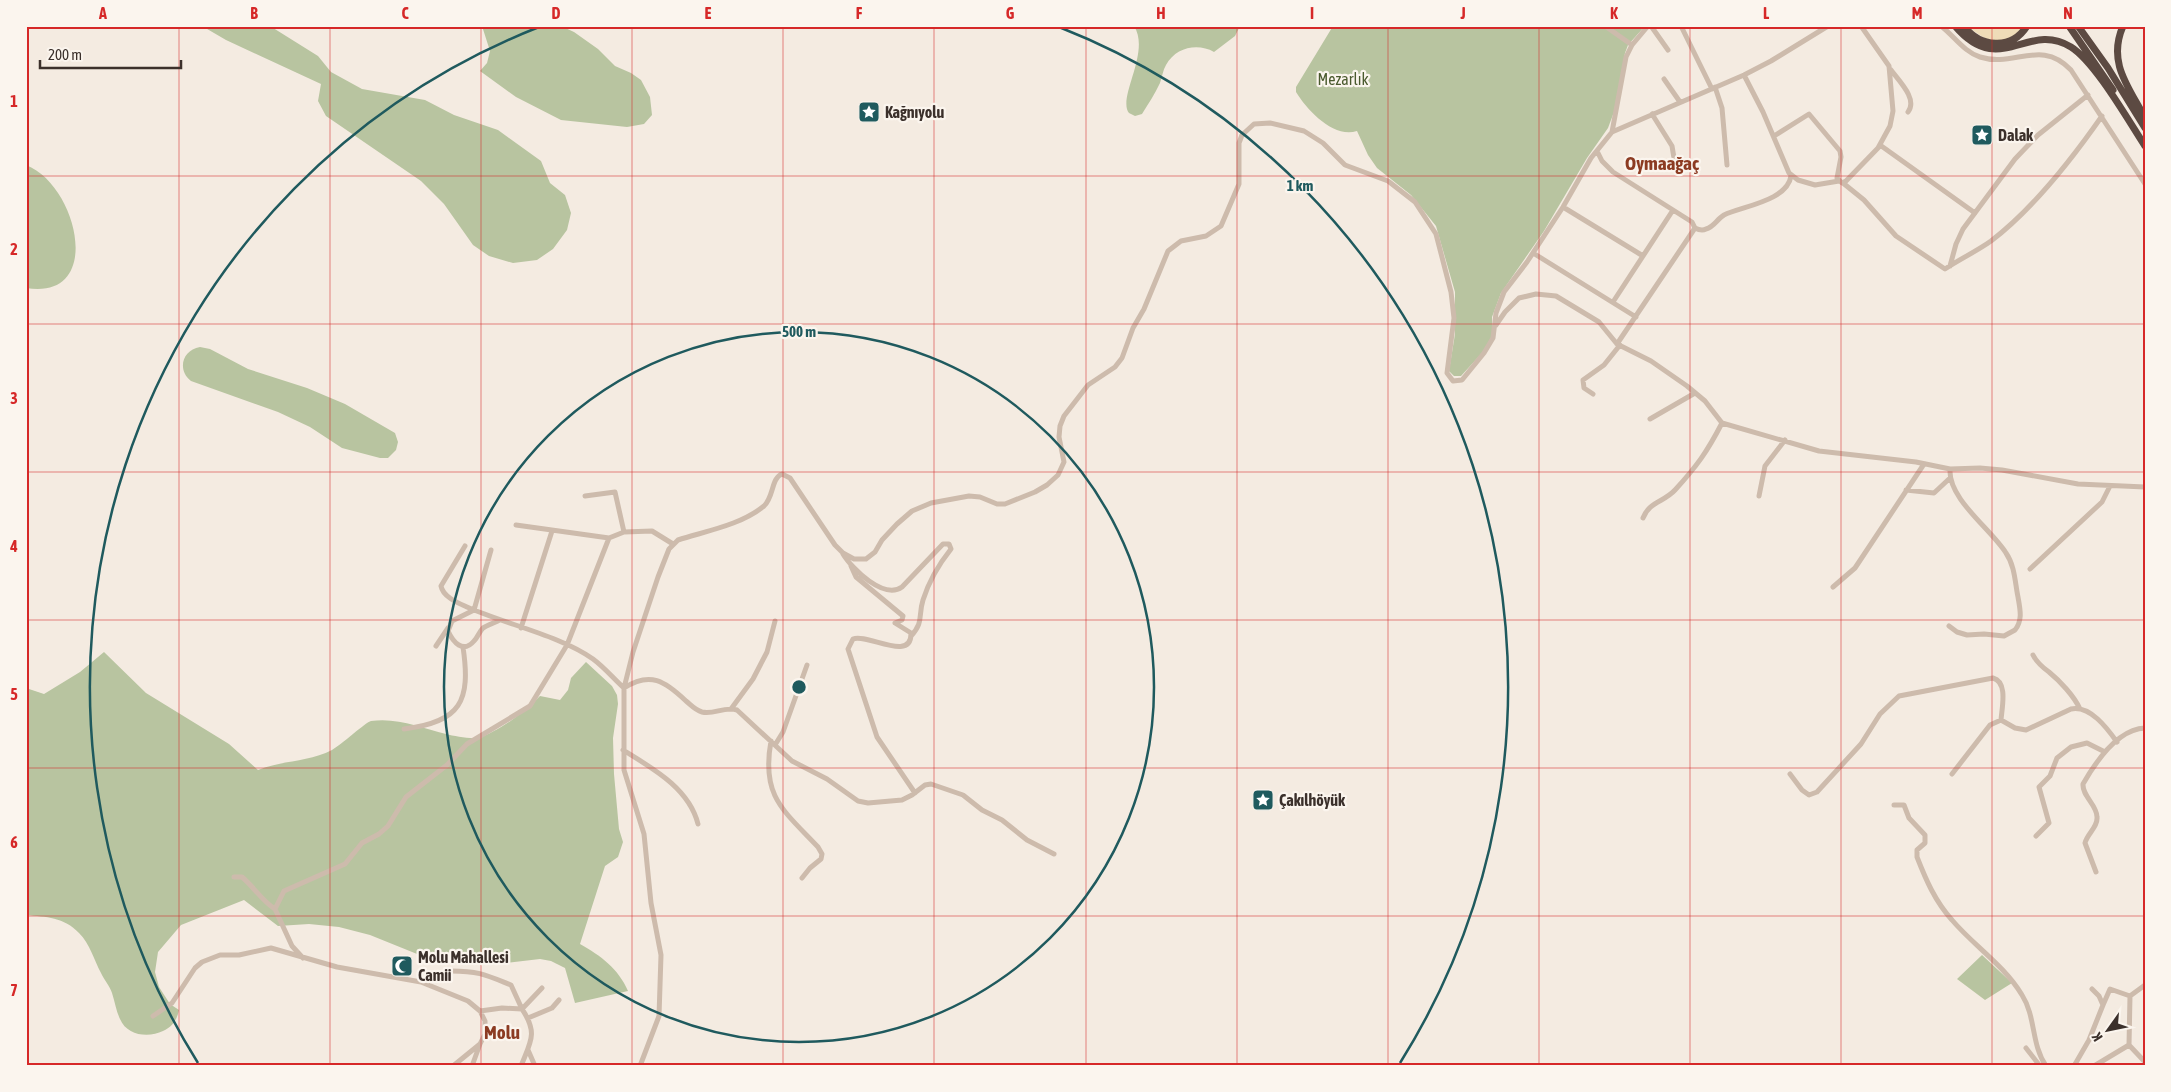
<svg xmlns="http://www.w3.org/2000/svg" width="2171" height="1092" viewBox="0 0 2171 1092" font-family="'Asap Condensed',sans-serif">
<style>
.green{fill:#b8c4a0}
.sand{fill:#efdcb8}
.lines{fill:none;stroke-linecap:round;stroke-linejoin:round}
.minor{stroke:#cdbbac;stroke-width:5}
.highway{stroke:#5c4a42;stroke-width:7}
.grid{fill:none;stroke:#d62828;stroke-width:1;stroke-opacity:0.55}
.ring{fill:none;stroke:#1f5a5e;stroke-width:2.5}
.labels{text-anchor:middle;stroke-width:4.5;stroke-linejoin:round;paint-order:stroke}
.park-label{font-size:16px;fill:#4a5a2e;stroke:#fbf5ee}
.poi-label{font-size:16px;font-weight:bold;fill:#3b302b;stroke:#fbf5ee;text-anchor:start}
.quarter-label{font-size:19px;font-weight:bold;fill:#8c3b22;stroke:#fbf5ee}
.centre{fill:#1f5a5e;stroke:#fbf5ee;stroke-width:2.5}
.ring-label{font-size:15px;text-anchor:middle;font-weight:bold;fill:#1f5a5e;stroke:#fbf5ee;stroke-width:4.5;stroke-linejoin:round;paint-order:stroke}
.neatline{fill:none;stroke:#d62828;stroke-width:2}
.grid-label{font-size:16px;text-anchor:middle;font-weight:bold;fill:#d62828}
</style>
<rect width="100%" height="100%" fill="#f4ebe1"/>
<path class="green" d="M202,26H270L318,56L331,72L362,89L425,100L454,115L498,130L541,161L550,183L565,195L571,213L567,230L553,249L537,260L513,263L489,256L473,245L444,204L421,181L326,116L318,101L321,84L226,40Z
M482,26H561L574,32L598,49L615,66L631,73L641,80L650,97L652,115L644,124L627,127L561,120L516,97L480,71L487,63L490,51Z
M1134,26H1240L1235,36L1214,52C1198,43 1176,47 1166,65C1163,70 1162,77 1160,83C1155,94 1148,104 1142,114L1135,116L1129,113C1117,98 1151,52 1134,26Z
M1333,26H1645L1628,45L1625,53L1614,112L1608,128L1587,158L1544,231L1501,293L1492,317V337L1482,353L1461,376H1454L1449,371L1455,334V292L1436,226L1411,195L1377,168L1368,155L1357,131C1334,139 1307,110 1296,92V87Z
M26,165C78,185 105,301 26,288Z
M200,347L210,349L248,369L307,388L345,404L395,433L398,442L396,450L388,458H380L342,448L310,427L278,412L191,381C177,370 182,350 200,347Z
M104,652L146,693L229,744L258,770C283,760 309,762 332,750C341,745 366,722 371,721C397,717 422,728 446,734C454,736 469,739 477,738C497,733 526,711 540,696L560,700L568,690L571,678L586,662L612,686L617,695L618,704L613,738L614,774L619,829L623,842L618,857L605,866L580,944C601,956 618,968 628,991L575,1003L565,968L551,961L540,959L489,965L422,956L370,935L339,927L309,924L278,926L244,900L181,925L158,952L155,972L159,987L170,1004L179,1010C177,1020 172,1027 163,1031C149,1038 127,1036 120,1019C116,1011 115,1002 112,993C110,986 104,980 101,973C94,960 90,944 79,933C64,917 46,917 26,915V688L44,694L80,672Z
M1982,955L2012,983L1985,1000L1957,979Z"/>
<path class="sand" d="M1967,26H2024C2004,50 1989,43 1967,26Z"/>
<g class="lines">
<path class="minor" d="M1605,26L1632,45
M1651,26L1668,50
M1681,26L1712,89
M1941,26C1954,36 1964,52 1980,57C2014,68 2041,38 2071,70L2145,184
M1891,70C1899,81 1918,99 1908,112
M1744,75L1763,112L1789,173L1798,180L1815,185L1839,181
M1664,79L1680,102
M1715,87L1722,108L1727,165
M1652,114L1672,146L1675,164
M1612,132L1626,57L1632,45L1648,26
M1774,136L1809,114L1840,151L1841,157L1837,178L1842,183L1846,181L1878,148L1890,126L1893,111L1889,66L1861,26
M1880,145L1975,213
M1597,151L1602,161L1613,172L1692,222L1695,228L1617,344
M1843,183L1864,200L1896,236L1945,269C1960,259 1977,251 1991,241C2033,209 2072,159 2102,116
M1563,207L1643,256
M1695,228C1699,230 1702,231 1706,229C1714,227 1717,219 1724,215C1743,206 1787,201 1791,176
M1533,253L1636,317
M1950,266L1956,244L1963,229L2015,159L2038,135L2088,95
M1613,302L1673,210
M1496,325L1505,312L1519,298L1536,294L1556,296L1599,322L1617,344L1651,361L1687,386L1705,401L1722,423L1819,451L1916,462L1950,469L1980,468L2002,470L2078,484L2145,487
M1593,394L1584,388L1583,380L1604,365L1620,345
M1650,419L1695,393
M1906,490L1934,493L1949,479
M585,496L615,492L624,532
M1759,496L1765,466L1785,440
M1643,518C1649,502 1664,502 1675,490C1697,466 1707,452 1722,423
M516,525L609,538L624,532L652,531L673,544
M465,546L441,586C443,597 458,603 467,607C505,624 561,636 593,659C604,667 614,679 624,688C650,671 665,681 686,701C691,705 695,710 702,712C714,715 724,706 737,710L792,761L827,779L858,801L868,803L902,800L912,795L925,785L931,784L963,795L982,810L1002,820L1027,840L1054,854
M491,550L474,610L452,621L448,631C453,642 463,654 474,641C478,637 479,632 483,628C488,625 493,623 498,621
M843,554C852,569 884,600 902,587L943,544H949L951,549C939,564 929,581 923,600C918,616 924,622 911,636
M851,566L856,577L903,616L902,620L895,623L911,633C912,663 867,633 853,639L848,649L877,737L915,793
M2030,569L2102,502L2110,486
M1833,587L1855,568L1924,464
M1949,626L1957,632L1967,635L1984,634L2004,636L2015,630C2023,620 2020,609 2018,597C2015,583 2015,566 2006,553C1991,529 1948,499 1950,469
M521,628L552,531
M436,646L448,628
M2033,655C2037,663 2042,667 2049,672C2060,681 2074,696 2080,709
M731,709L753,679L767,652L775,621
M404,729C461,722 471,701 463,647
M771,741C761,796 783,810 818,847L822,854L821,859L810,868L802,878
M775,745L783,732L807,665
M623,750C652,768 689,788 698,824
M1790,774L1802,790L1809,795L1817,792L1861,744L1880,714L1899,696L1993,678C2008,682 2002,707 2001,720L2015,728L2026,730L2071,709C2090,705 2107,728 2117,742
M1952,774L1990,725L2001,720
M1894,805H1904L1909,818L1925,835V843L1917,850V857C1926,880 1935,901 1952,920C1974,946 2004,965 2022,995C2036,1017 2031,1044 2046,1066
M2036,836L2049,823L2039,787L2050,776L2057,758L2071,747L2087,743L2105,752
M2096,872L2085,843C2087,834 2098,827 2097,817C2097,805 2082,796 2083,784C2095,763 2118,729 2145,728
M234,877H242C254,887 262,901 275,909
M303,958L292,946L275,909L284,891L345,864L362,843L379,834L388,826L406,797L447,765L467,744L530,706L567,645L609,538
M451,971C479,971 486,975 511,985L522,1009L542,988
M2130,996L2129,1045L2145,1062
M2130,996L2145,985
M2103,1005L2110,989L2130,996
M480,1011L502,1008L522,1009C538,1033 531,1041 521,1066
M153,1016L172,1003L195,968L202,962L220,955H239L271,948L337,967L421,982L468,1001L480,1011L485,1021V1034L480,1044L453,1066
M528,1018L552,1008L559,1000
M2026,1048L2040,1066
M528,1050L535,1066
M472,1066L480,1044
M640,1066L659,1016L661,955L651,903L644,834L624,770V688L633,652L658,577L669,549L678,540C706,531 741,525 764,506C774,497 771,478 782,474L790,478L835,545L843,553L854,559H866L875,552L882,540L897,524L912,511L931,503L969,496L980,497L997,504H1005L1035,492L1047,485L1058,475L1064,462L1059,437L1060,426L1064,416L1088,385L1115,367L1122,358L1133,328L1144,309L1168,251L1181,241L1206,236L1221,226L1239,184V143L1242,135L1254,124L1270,123L1304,131L1323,143L1345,165L1388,181L1415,202L1436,234L1451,292L1454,318L1447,373L1453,381L1462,380L1484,353L1493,338L1496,313L1504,292L1527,262L1563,207L1591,158L1612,132L1744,75L1771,61L1828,26
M2074,1066L2089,1040L2103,1005L2099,996L2092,989
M2094,1066L2129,1045"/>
<path class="highway" d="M1955,26C2000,79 2027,20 2071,47C2095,62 2128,120 2145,146
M1964,26C1980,47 2011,51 2027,26
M2069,26L2113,90
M2078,26L2108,68L2145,128
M2123,26C2107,63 2129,87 2145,118"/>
</g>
<path class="grid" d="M179,26V1066M330,26V1066M481,26V1066M632,26V1066M783,26V1066M934,26V1066M1086,26V1066M1237,26V1066M1388,26V1066M1539,26V1066M1690,26V1066M1841,26V1066M1992,26V1066M26,176H2145M26,324H2145M26,472H2145M26,620H2145M26,768H2145M26,916H2145"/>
<g class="ring">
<circle cx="799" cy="687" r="355"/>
<path d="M198 1063A709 709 0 0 1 539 27M1059 27A709 709 0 0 1 1400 1063"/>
</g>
<defs>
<g id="sight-square" transform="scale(1.125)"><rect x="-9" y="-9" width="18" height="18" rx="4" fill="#1f5a5e" stroke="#fbf5ee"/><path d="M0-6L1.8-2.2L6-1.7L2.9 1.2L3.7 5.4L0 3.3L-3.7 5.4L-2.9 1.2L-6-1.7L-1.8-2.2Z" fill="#fff"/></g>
<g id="mosque-square" transform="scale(1.125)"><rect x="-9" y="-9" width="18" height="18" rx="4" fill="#1f5a5e" stroke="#fbf5ee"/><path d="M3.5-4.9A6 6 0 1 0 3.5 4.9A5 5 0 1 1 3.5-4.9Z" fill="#fff"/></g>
</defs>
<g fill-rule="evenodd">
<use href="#sight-square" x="869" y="112"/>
<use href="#sight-square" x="1982" y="135"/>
<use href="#sight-square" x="1263" y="800"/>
<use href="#mosque-square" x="402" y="966"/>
</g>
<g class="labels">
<g class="park-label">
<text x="1343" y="85">Mezarlık</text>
</g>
<g class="poi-label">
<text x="885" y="118">Kağnıyolu</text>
<text x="1998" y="141">Dalak</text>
<text x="1279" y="806">Çakılhöyük</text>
<text x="418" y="963">Molu Mahallesi<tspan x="418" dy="18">Camii</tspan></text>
</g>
<g class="quarter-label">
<text x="1662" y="170">Oymaağaç</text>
<text x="502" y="1039">Molu</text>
</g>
</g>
<circle cx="799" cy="687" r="8" class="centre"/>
<g class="ring-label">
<text x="1300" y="191">1 km</text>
<text x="799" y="337">500 m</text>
</g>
<rect width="2171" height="1092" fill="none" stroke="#fbf5ee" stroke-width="55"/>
<g transform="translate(2108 1030) rotate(237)" stroke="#fbf5ee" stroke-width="4" paint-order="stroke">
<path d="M0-4L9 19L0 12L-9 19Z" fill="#3b302b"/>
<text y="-8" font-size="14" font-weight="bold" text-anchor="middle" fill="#3b302b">K</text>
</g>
<path d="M40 60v8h141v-8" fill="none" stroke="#3b302b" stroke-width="2.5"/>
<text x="48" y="60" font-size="15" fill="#3b302b" stroke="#fbf5ee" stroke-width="4" paint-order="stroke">200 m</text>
<rect x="28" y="28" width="2116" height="1036" class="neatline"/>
<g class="grid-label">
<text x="103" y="19">A</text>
<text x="254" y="19">B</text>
<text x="405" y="19">C</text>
<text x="556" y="19">D</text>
<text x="708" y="19">E</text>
<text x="859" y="19">F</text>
<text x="1010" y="19">G</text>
<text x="1161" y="19">H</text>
<text x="1312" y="19">I</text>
<text x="1463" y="19">J</text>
<text x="1614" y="19">K</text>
<text x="1766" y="19">L</text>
<text x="1917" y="19">M</text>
<text x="2068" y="19">N</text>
<text x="14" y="107">1</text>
<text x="14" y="255">2</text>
<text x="14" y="404">3</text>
<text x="14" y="552">4</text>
<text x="14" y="700">5</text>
<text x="14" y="848">6</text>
<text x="14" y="996">7</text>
</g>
</svg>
